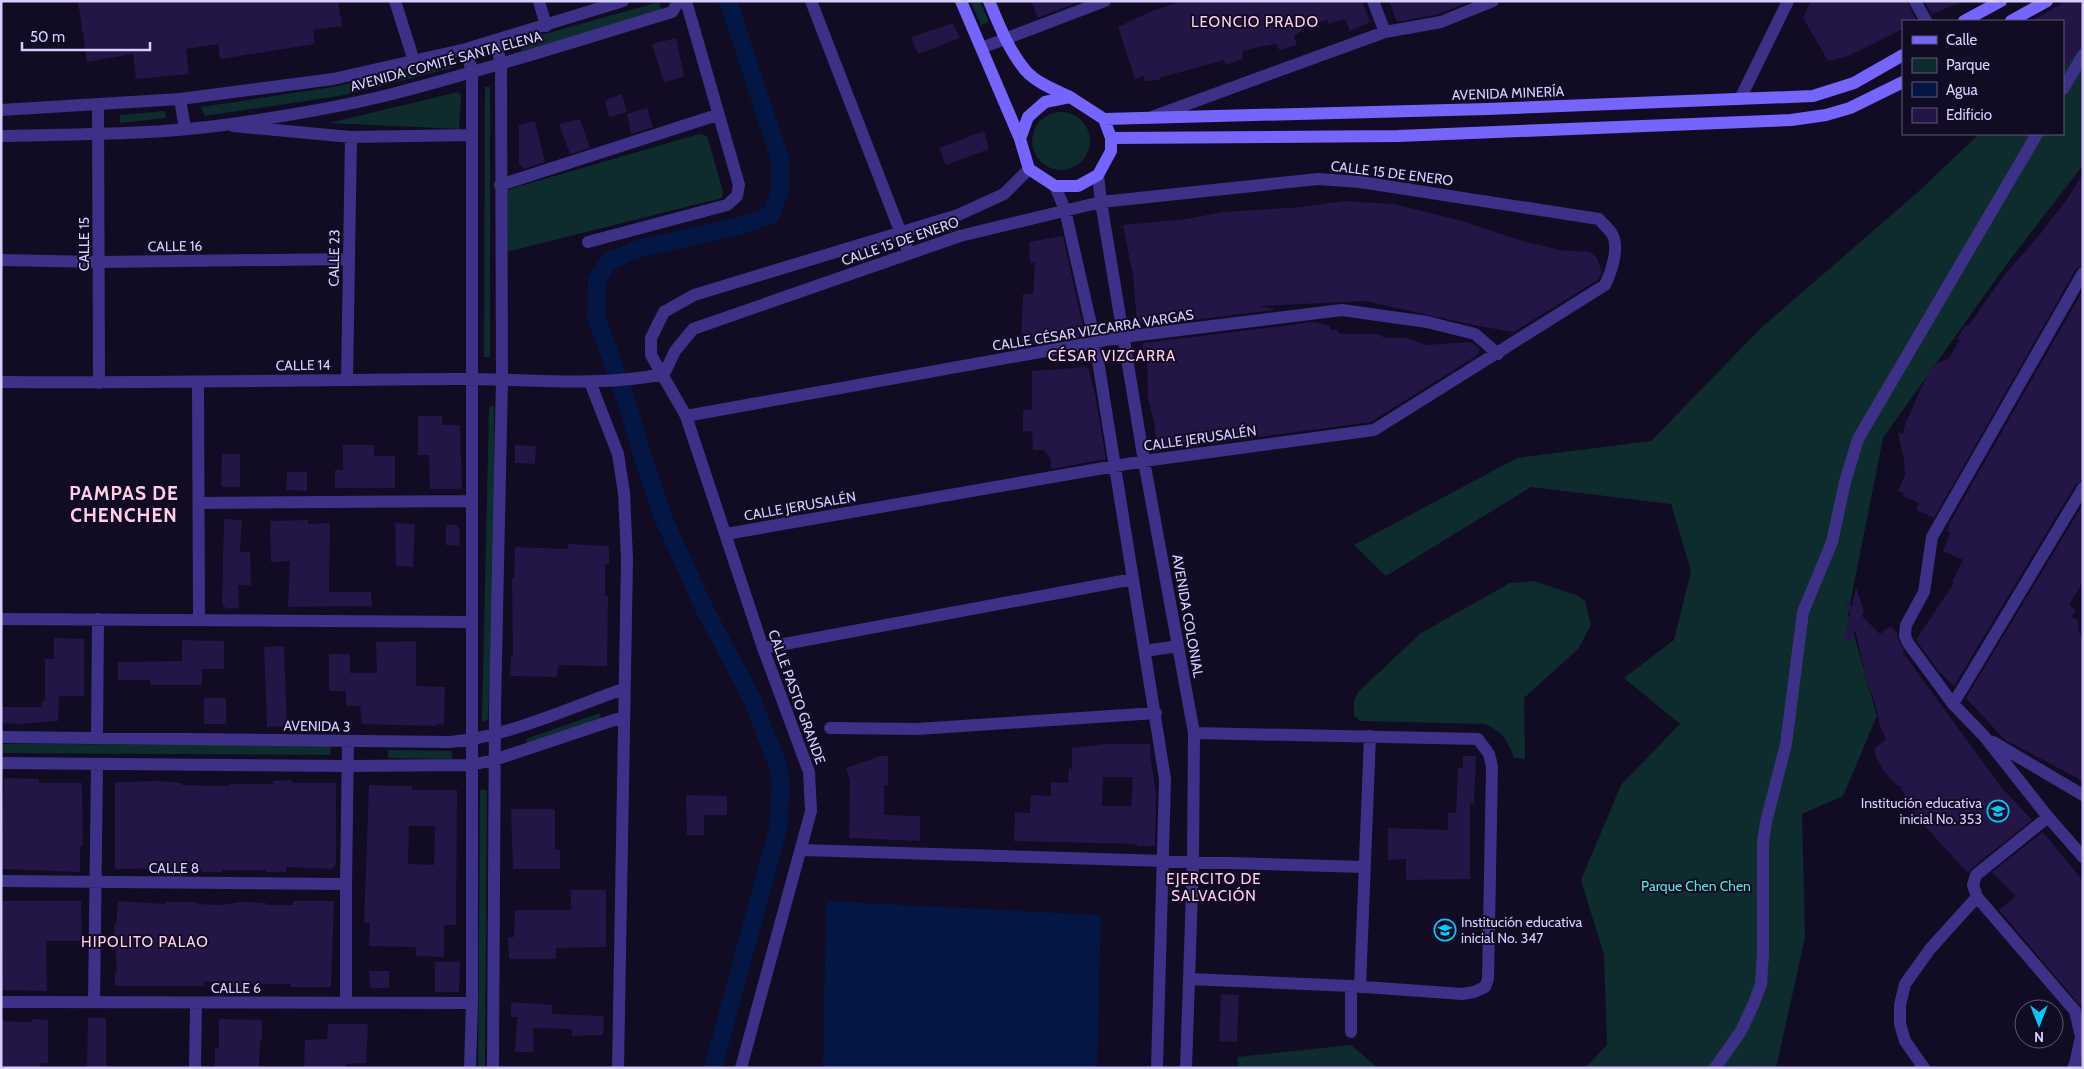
<svg xmlns="http://www.w3.org/2000/svg" width="2084" height="1069" viewBox="0 0 2084 1069" font-family="Cabin,sans-serif">
<style>
.green{fill:#0e2c2d}
.water{fill:#041643}
.lines{fill:none;stroke-linecap:round;stroke-linejoin:round}
.canal{stroke:#041643;stroke-width:18}
.building{fill:#231546;fill-rule:evenodd}
.minor{stroke:#3c3186;stroke-width:12}
.tertiary{stroke:#3c3186;stroke-width:12}
.secondary{stroke:#7664ff;stroke-width:12}
.labels{text-anchor:middle;stroke-width:4;stroke-linejoin:round;paint-order:stroke}
.street-label{font-size:14px;fill:#d7cdff;stroke:#110b23}
.poi-label{font-size:14px;fill:#d7cdff;stroke:#110b23;text-anchor:end}
.park-label{font-size:14px;fill:#4debd1;stroke:#110b23}
.neighbourhood-label{font-size:15px;letter-spacing:1px;fill:#ffcfe9;stroke:#110b23}
.district-label{font-size:19px;font-weight:bold;letter-spacing:1px;fill:#ffcfe9;stroke:#110b23}
</style>
<rect width="100%" height="100%" fill="#110b23"/>
<path class="green" d="M970,1H980L989,22L981,25Z
M659,2L662,11L522,51L519,41Z
M2083,38V165L2006,265L1883,438L1848,614L1877,716L1843,796L1802,814L1805,938L1776,1068H1585L1607,1045L1604,955L1581,880L1621,785L1680,724L1624,678L1674,640L1691,571L1671,504L1531,487L1386,576L1354,545L1517,458L1651,441L1761,328L1918,192L1979,134H2063V55Z
M451,58L452,68L345,95L205,116L201,107L339,86Z
M485,87H490V357H484Z
M458,92L461,96L459,129L329,123Z
M165,111L166,118L120,123V115Z
M1032 141a29 29 0 1 1 58 0a29 29 0 1 1-58 0Z
M699,134L707,136L723,191L722,198L506,252V190Z
M491,406H494L495,527L488,719L485,722L482,720L489,407Z
M1534,581L1579,596L1585,601L1591,625L1578,649L1524,698L1525,759L1514,758C1508,740 1502,732 1485,724L1361,721L1354,716V700L1359,691L1421,633L1510,583Z
M600,713L601,719L527,745L526,739Z
M1,744L331,745L330,755L1,753Z
M388,750L452,751V759L388,758Z
M480,790H487L485,1068H478Z
M1351,1045L1378,1068H1239L1237,1057Z"/>
<path class="water" d="M826,901L1101,915L1097,1068H823Z"/>
<g class="lines">
<path class="canal" d="M713,1068L778,829L781,782L777,763L751,697L703,606L663,517L643,458L627,403L596,316L597,280L609,261L641,248L736,227L771,215L780,191V159L728,1"/>
</g>
<path class="building" d="M78,1H338L342,26L313,30L315,44L220,59L218,44L186,49L189,74L136,79L133,54L87,62Z
M1031,1H1081L1038,18Z
M1181,1H1362L1370,22L1350,31L1345,19L1329,24L1327,20L1309,25L1294,36L1297,45L1279,50L1277,44L1258,47L1242,51L1243,59L1225,65L1224,60L1159,78L1160,80L1145,81L1143,76L1135,79L1118,27L1152,11Z
M1389,1H1471L1439,14L1397,22Z
M1811,1H1907L1917,21H1903V29L1848,56L1828,61L1803,18Z
M1924,1H1962V2L1932,14Z
M2066,1H2083V45L2063,68V21H2031Z
M953,23L960,38L918,54L911,37Z
M676,38L684,76L664,83L652,44Z
M622,94L627,112L609,117L605,100Z
M647,108L653,127L631,134L627,114Z
M580,119L590,148L570,154L559,124Z
M535,121L545,162L524,169L519,165V125Z
M984,131L989,149L946,165L939,148Z
M2083,174V265L2076,269L1934,518L1916,510L1919,503L1903,496L1904,493L1898,491L1905,475L1904,460L1898,432L1903,434L1905,424L1931,367L1949,358L1960,340L1957,339L1966,325L1968,326L2006,273L2037,238L2067,199Z
M1343,201L1394,204L1462,221L1519,240L1560,250L1590,252L1597,258L1602,272L1599,279L1514,332L1478,326L1365,301L1261,306L1275,310L1144,326V323L1137,324L1133,276L1123,225L1186,219L1223,212L1302,207Z
M1063,236L1085,336L1021,347L1023,294H1033L1035,263H1030L1029,242Z
M2083,290V480L2076,484L1954,686L1936,668L1916,640L1954,583L1952,582L1963,560L1943,551L1950,533L1947,531L1949,524Z
M1314,322L1330,326V330H1337L1340,334H1376L1386,338H1408L1425,345L1471,342L1480,349L1476,356L1371,422L1156,451L1155,427L1148,398L1147,361H1143V343Z
M1088,367L1095,394L1106,459L1051,469V459L1043,450H1033L1032,431L1023,432V410H1032V371Z
M418,416H442V425H460L462,489H430L429,455H418Z
M343,445H374V456H395V488H335V470H343Z
M515,445L536,446L535,464L515,463Z
M222,454H240V487H221Z
M287,472H307V491L286,490Z
M2083,504V582L2069,605L2076,610L2071,617L2078,620L2079,633L2082,636L2083,781L2005,740L1966,698Z
M224,519L242,520L240,552H250L251,585H238L239,608L227,609L222,604Z
M308,520V524L330,523L329,592H371L372,606L288,607L290,561L271,562L270,521Z
M395,523L415,524L413,567L396,566Z
M446,525H456L460,530L459,546L446,545Z
M568,544L609,546V564H605V596H608L607,666L558,665L557,677L510,676L511,655H513L512,578H514L515,547L568,549Z
M1856,587L1864,611L1862,616L1880,634L1890,626L1897,632L1898,639L1904,651L1903,653L2002,788L2032,820L1971,869L1968,873L1919,820L1899,785L1897,786L1883,770L1877,759L1874,749L1886,739L1880,726L1875,703L1867,681L1855,630L1849,642L1844,640L1850,614L1845,599L1852,606Z
M54,638L84,639V696H59L58,721L19,724L1,723V707H42V701H45V659H54Z
M182,640L224,641V669H202V685H150V680H118V662L182,661Z
M416,641V686L445,687L444,725L437,724V726L362,724L360,706H346V691H329V654H350V673H377L376,642Z
M284,646L287,726L267,727L264,647Z
M204,698H226V724H204Z
M1104,744H1150L1151,762L1156,794L1155,846H1137V844L1014,841L1015,812L1030,813L1031,795L1051,796V782L1068,783L1069,768L1072,769V748ZM1103,777H1133L1131,806H1102Z
M880,756H888V785H884V815L920,816V841L849,838L850,780L846,768Z
M1463,756H1476L1474,804L1470,803V879L1406,880V859L1388,860V828L1448,830V813H1456L1458,768H1463Z
M4,778L39,779V783H82L83,846H80V872L1,869Z
M292,780V783H336V863L333,869L286,867V872H266V870H222V872H202V869L183,868L115,869V782L159,781L182,783V785L229,786V784H273V781Z
M369,785L412,786V790H457L456,925H444V957L416,956V947L369,946L370,923H364ZM409,826H435L434,865L408,864Z
M686,795L727,796V815H704V835H687Z
M511,809H555V850H560V869H513Z
M2043,832L2083,881V1009L1999,910L2016,896L1992,872Z
M571,890H606V947L556,948V959H509L508,937H514L515,910H571Z
M3,901H81L82,941H46L47,991L2,990Z
M118,901L165,904V902H197V904L222,905L240,902L266,903V905H293V901H334L331,987H291V984H247V987H230V981L204,982V986H115V971H117L114,925H116Z
M435,962H460L459,992H435Z
M369,971H389V988H370Z
M1221,994L1239,995L1237,1042L1219,1041Z
M511,1002L552,1005V1014L604,1016L603,1035L572,1036V1029L533,1028L534,1052H515L517,1017H511Z
M88,1018H106V1068H87Z
M32,1019L48,1020V1063H40V1067H1V1021L32,1022Z
M219,1019L262,1020V1040H260L259,1068H215V1048H219Z
M328,1024H368L366,1063L345,1064V1068H304L305,1040L327,1039Z"/>
<g class="lines">
<path class="minor" d="M395,1L414,61
M539,1L546,26
M811,1L909,254
M1373,1L1385,32
M1915,1L1926,21
M981,48L1105,1
M466,49L472,72V1003L470,1068
M2063,89L2083,55
M180,99L185,129
M1740,99L1788,1
M98,105L99,383
M1152,117L1385,32L1441,22L1493,1
M233,126L351,137L472,135
M1098,175L1101,202L1144,461L1194,733L1193,862L1186,1068
M500,185L717,115
M1055,186L1065,210L1095,342L1165,779L1157,1068
M588,242L727,205L737,196L739,185L686,1
M1,260L99,262L348,259
M2083,273L1932,537L1924,592L1906,625L1905,636L1908,643L1953,704L1984,736L2048,817L2083,857
M664,374L675,351L693,329L960,236L1101,202L1318,179L1360,182L1599,219C1603,224 1609,229 1612,234C1620,247 1611,273 1605,285L1374,430L1144,461L726,534
M347,380L351,137
M1,382C152,383 302,380 452,379C523,378 594,388 664,374
M198,382L199,620
M590,382L618,454L624,493L627,559L618,1068
M686,416L1123,337L1342,310L1427,322L1475,334L1498,354
M199,503L471,501
M1,619L472,622
M763,648L1133,579
M1145,651L1178,646
M1953,704L2083,488
M830,728L917,729L1156,713
M1,737L450,742C506,737 570,708 623,689
M97,738L98,619
M1993,742L2083,795
M1,763L348,766L471,765L494,760L623,717
M2048,817L1976,875L1973,885L1977,897L2075,1011L2081,1037L2075,1064L2073,1068
M801,850L1363,867
M1,881L346,884
M1189,979L1351,986L1462,994L1474,992L1485,987L1488,979L1492,766L1489,754L1478,739L1194,733
M1360,987L1370,736
M1,1002L472,1003
M94,1002L97,765
M346,1002V884L348,741
M1351,1032V986
M195,1068L196,1003
M493,1068L495,707L502,380L501,63L495,40
M741,1068L811,811L809,772L763,648L686,416L651,355V338L664,312L694,295L958,215L1004,194L1029,169
M1715,1068L1741,1031L1754,1003L1761,984L1763,956V842L1766,822L1786,744L1803,612L1832,542L1845,482L1858,439L2037,134
M1924,1068L1905,1041L1900,1024V1005L1905,984L1930,949L1977,897"/>
<path class="tertiary" d="M1,110L180,99L333,79L466,49L623,1
M1,136C75,134 151,135 224,125C280,117 337,108 392,94C486,70 579,40 672,12L679,1"/>
<path class="secondary" d="M961,1L1020,139
M989,1C999,25 1009,51 1026,71C1037,83 1055,90 1070,97
M1964,21L2001,1
M2011,21L2047,1
M1070,97L1104,119L1111,138V151L1098,175L1078,186H1055L1029,169L1020,139L1028,117L1045,102Z
M1104,119L1487,109L1813,96L1854,83L1903,55
M1111,138L1398,136L1791,120L1826,115L1850,108L1903,82"/>
</g>
<defs>
<g id="school-ring" transform="scale(1.125)"><circle r="9.5" fill="#110b23" stroke="#00c9f8" stroke-width="1.5"/><path d="M0-5L7-2L0 1L-7-2ZM-4 1L0 2.5L4 1V4Q0 6-4 4Z" fill="#00c9f8"/></g>
</defs>
<g fill-rule="evenodd">
<use href="#school-ring" x="1998" y="811"/>
<use href="#school-ring" x="1445" y="930"/>
</g>
<g class="labels">
<g class="street-label">
<text transform="translate(446 61) rotate(-15)" y="5">AVENIDA COMITÉ SANTA ELENA</text>
<text transform="translate(1508 93) rotate(-2)" y="5">AVENIDA MINERÍA</text>
<text transform="translate(1392 173) rotate(7)" y="5">CALLE 15 DE ENERO</text>
<text transform="translate(900 241) rotate(-19)" y="5">CALLE 15 DE ENERO</text>
<text transform="translate(84 244) rotate(-90)" y="5">CALLE 15</text>
<text transform="translate(175 246) rotate(-1)" y="5">CALLE 16</text>
<text transform="translate(334 258) rotate(-89)" y="5">CALLE 23</text>
<text transform="translate(1093 330) rotate(-9)" y="5">CALLE CÉSAR VIZCARRA VARGAS</text>
<text transform="translate(303 365) rotate(-1)" y="5">CALLE 14</text>
<text transform="translate(1200 438) rotate(-8)" y="5">CALLE JERUSALÉN</text>
<text transform="translate(800 506) rotate(-10)" y="5">CALLE JERUSALÉN</text>
<text transform="translate(1188 616) rotate(80)" y="5">AVENIDA COLONIAL</text>
<text transform="translate(797 697) rotate(70)" y="5">CALLE PASTO GRANDE</text>
<text transform="translate(317 726) rotate(1)" y="5">AVENIDA 3</text>
<text x="174" y="873">CALLE 8</text>
<text x="236" y="993">CALLE 6</text>
</g>
<g class="poi-label">
<text x="1982" y="808">Institución educativa<tspan x="1982" dy="16">inicial No. 353</tspan></text>
<text x="1461" y="927" text-anchor="start">Institución educativa<tspan x="1461" dy="16">inicial No. 347</tspan></text>
</g>
<g class="park-label">
<text x="1696" y="891">Parque Chen Chen</text>
</g>
<g class="neighbourhood-label">
<text x="1255" y="27">LEONCIO PRADO</text>
<text x="1112" y="361">CÉSAR VIZCARRA</text>
<text x="1214" y="884">EJERCITO DE<tspan x="1214" dy="17">SALVACIÓN</tspan></text>
<text x="145" y="947">HIPOLITO PALAO</text>
</g>
<g class="district-label">
<text x="124" y="500">PAMPAS DE<tspan x="124" dy="22">CHENCHEN</tspan></text>
</g>
</g>
<rect width="2084" height="1069" fill="none" stroke="#d7cdff" stroke-width="5"/>
<rect x="1902" y="20" width="162" height="115" fill="#110b23" stroke="#60597b"/>
<rect x="1912" y="36" width="25" height="8" fill="#7664ff" stroke="#60597b"/>
<text x="1946" y="45" font-size="15" fill="#d7cdff">Calle</text>
<rect x="1912" y="58" width="25" height="15" fill="#0e2c2d" stroke="#60597b"/>
<text x="1946" y="70" font-size="15" fill="#d7cdff">Parque</text>
<rect x="1912" y="82" width="25" height="15" fill="#041643" stroke="#60597b"/>
<text x="1946" y="95" font-size="15" fill="#d7cdff">Agua</text>
<rect x="1912" y="108" width="25" height="15" fill="#231546" stroke="#60597b"/>
<text x="1946" y="120" font-size="15" fill="#d7cdff">Edificio</text>
<g transform="translate(2039 1024) rotate(180)"><circle r="24" fill="#110b23" stroke="#60597b"/>
<path d="M0-4L9 19L0 12L-9 19Z" fill="#00c9f8"/>
<text y="-8" font-size="14" font-weight="bold" text-anchor="middle" fill="#d7cdff">N</text>
</g>
<path d="M22 42v8h128v-8" fill="none" stroke="#d7cdff" stroke-width="2.5"/>
<text x="30" y="42" font-size="15" fill="#d7cdff" stroke="#110b23" stroke-width="4" paint-order="stroke">50 m</text>
</svg>
